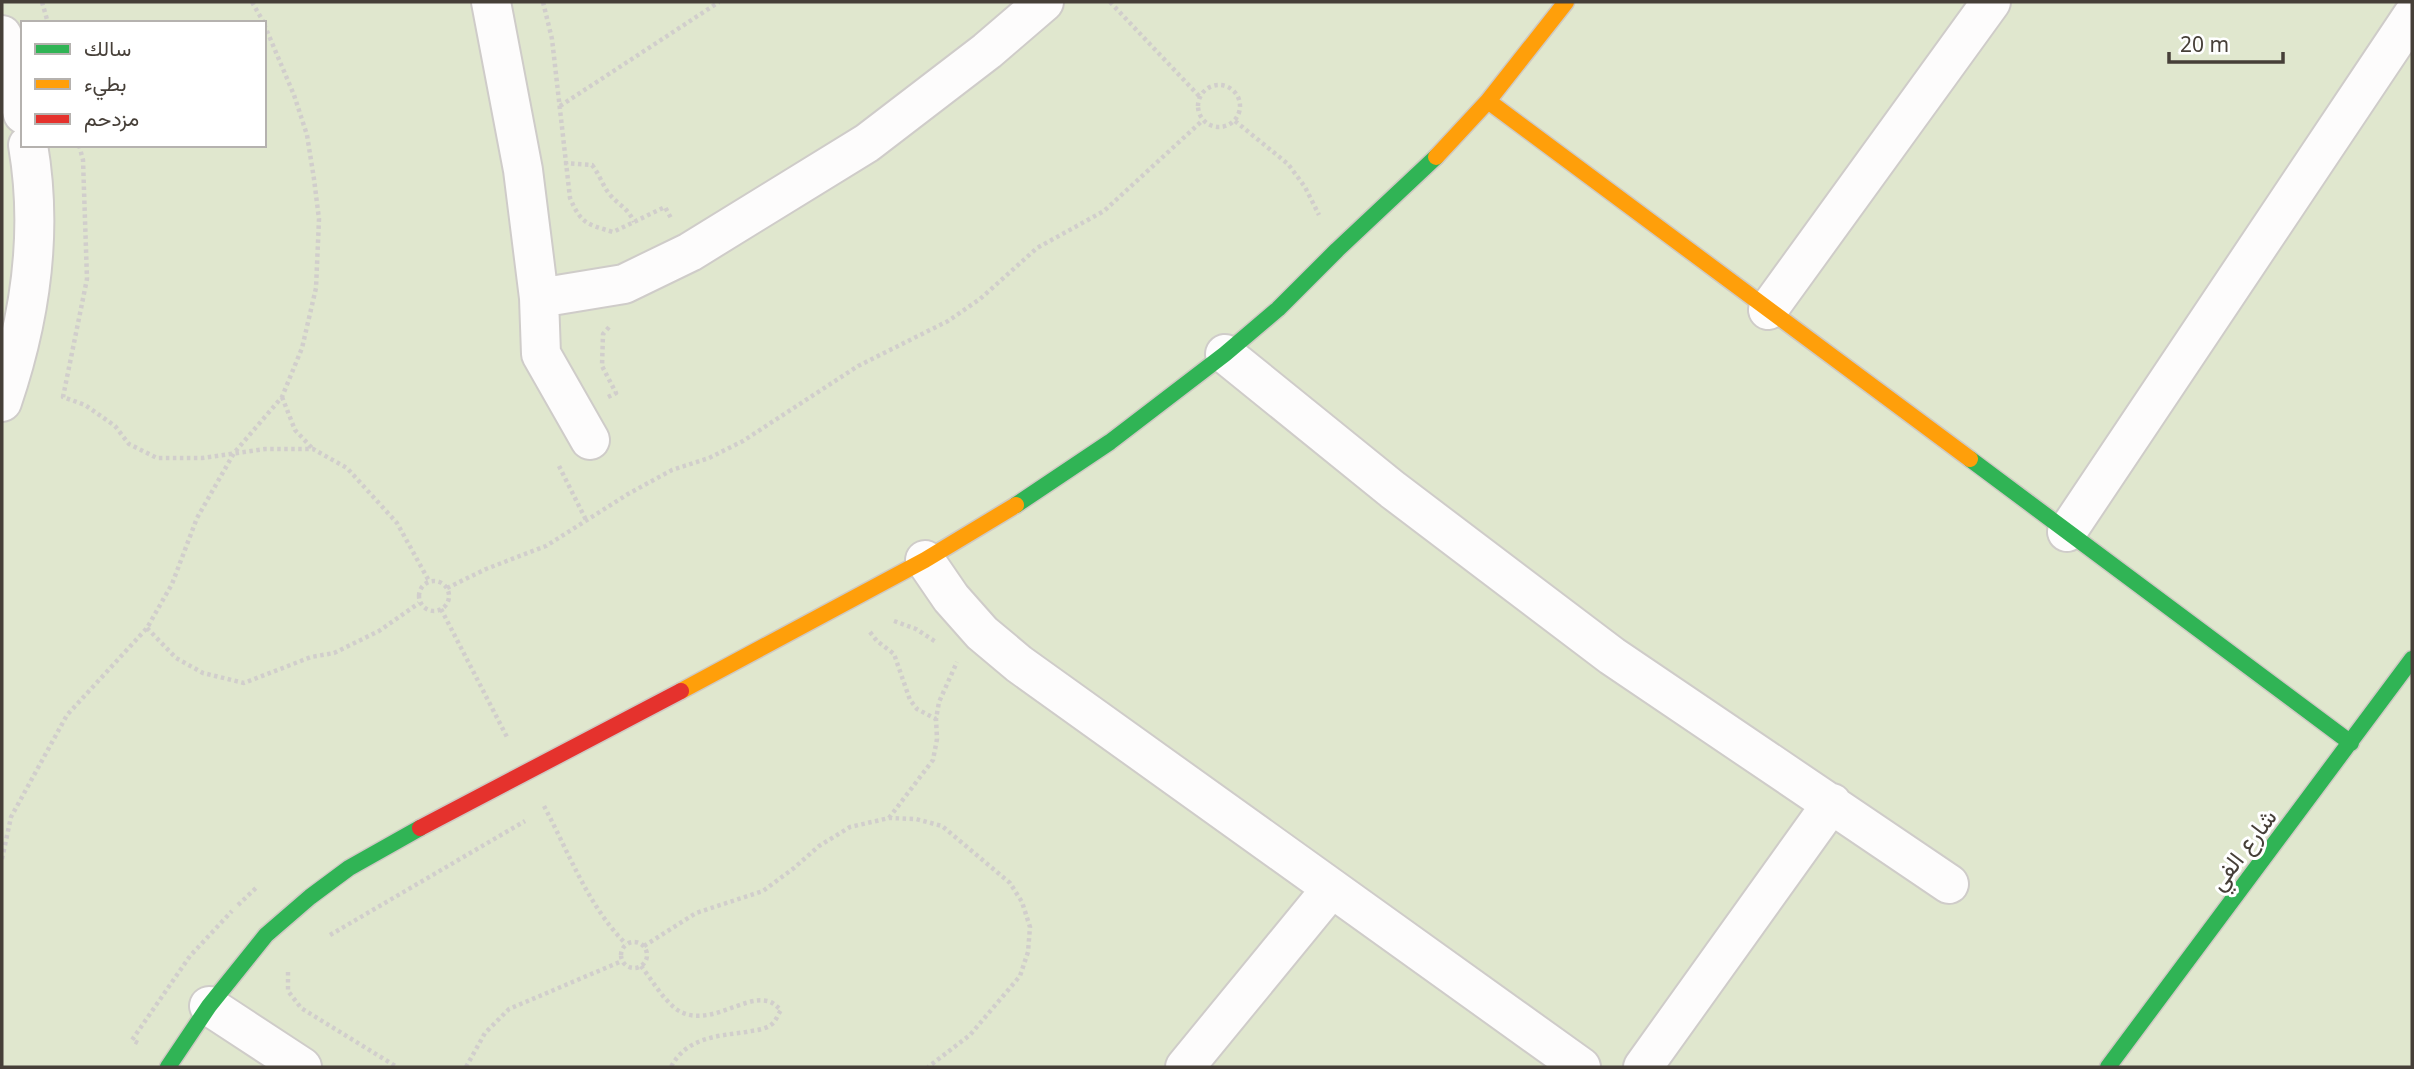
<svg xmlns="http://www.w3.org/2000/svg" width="2414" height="1069" viewBox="0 0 2414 1069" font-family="'Noto Sans',Vazirmatn,sans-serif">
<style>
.green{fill:#e0e7ce;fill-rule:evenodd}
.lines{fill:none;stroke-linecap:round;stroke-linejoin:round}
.street-casing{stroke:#cfccc9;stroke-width:42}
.fast-casing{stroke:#cfcac3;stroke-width:19}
.slow-casing{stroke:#cfcac3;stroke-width:19}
.jam-casing{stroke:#cfcac3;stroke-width:19}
.path{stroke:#d1cecc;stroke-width:4.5;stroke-dasharray:3.5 3.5;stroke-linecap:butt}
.street{stroke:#fdfcfc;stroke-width:38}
.fast{stroke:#30b455;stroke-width:16}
.slow{stroke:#ff9f0a;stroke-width:16}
.jam{stroke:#e5322d;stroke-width:16}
.labels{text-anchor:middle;stroke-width:6;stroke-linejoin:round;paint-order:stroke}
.street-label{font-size:24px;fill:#463f38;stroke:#fff}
</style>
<rect width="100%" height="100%" fill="#f1eeeb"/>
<path class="green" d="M2,2H2412V1067H2ZM23,23H264V145H23Z"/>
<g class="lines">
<g class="street-casing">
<path id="street" d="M491,2L523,170L539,298L541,354L590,440
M2,35L23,114
M539,298L624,284L690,252L867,143L987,51L1044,2
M1768,310L1991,2
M1225,354L1393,490L1612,656L1949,884
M2,402C30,320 43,232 28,145
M2067,532L2412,16
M925,560L951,598L982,633L1019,664L1581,1067
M209,1006L302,1067
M1185,1067L1331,889
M1643,1067L1832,803"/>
</g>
<g class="fast-casing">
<path id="fast" d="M1970,459L2351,743
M1016,505L1110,442L1225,354L1278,309L1337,250L1436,157
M168,1067L209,1006L266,935L310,897L349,868L420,828
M2108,1067L2412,659"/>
</g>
<g class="slow-casing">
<path id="slow" d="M1488,101L1970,459
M1436,157L1488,101L1566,2
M681,691L925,560L1016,505"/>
</g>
<g class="jam-casing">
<path id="jam" d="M420,828L681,691"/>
</g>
<path class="path" d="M42,2L48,23
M252,2L264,23
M543,2L552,39L570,198C581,224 587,224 613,232L665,207L672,220
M1110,2L1200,97
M1198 106a21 21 0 1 1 42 0a21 21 0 1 1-42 0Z
M560,106L719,2
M1235,121L1288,164L1305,187L1319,215
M79,145L83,160L87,279L63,397L85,405L115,426L129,444L157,458H202L265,449H313L347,468L397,523L429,581
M564,163L592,165C600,175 603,187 611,196C621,207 627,207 634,222
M282,397L295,430L312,448
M608,397L616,393L602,366L603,334L610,326
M559,466L587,522
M419 596a15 15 0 1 1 30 0a15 15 0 1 1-30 0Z
M447,588L486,569L546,546L628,494L672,470L709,458L743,441L858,366L948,321L980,299L1037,248L1104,211L1203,120
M441,609L508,739
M894,621L916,629L936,642
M147,628L176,658L203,673L244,683L311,657L334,653L379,631L419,603
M870,632L877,641L894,654L910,700L917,709L936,719
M544,806C569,853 588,906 626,944
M889,818L933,760L937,739L936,719L939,702L957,662
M2,859L11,817L67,715L147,628L172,584L197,518L234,453L282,397L302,348L316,288L319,219L314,179L307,135L294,95L264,24
M238,905L257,887
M330,935L525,821
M621 955a13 13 0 1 1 26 0a13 13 0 1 1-26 0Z
M644,946L696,913L763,891L794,868L819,846L850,827L889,818L916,819L942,826L1010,883L1022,902L1030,927L1028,952L1020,976L970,1035L928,1067
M641,966C652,980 662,998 676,1009C706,1030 743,995 767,1001C773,1002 776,1006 781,1010C778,1014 776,1021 772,1024C765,1030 755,1030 746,1032C716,1036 686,1038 671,1067
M288,972V991L301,1008L397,1067
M138,1043L132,1040L190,956L232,911
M466,1067L485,1033L509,1009L622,961"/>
<use href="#street" class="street"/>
<use href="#fast" class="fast"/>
<use href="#slow" class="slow"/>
<use href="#jam" class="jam"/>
</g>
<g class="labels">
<g class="street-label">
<text transform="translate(2243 850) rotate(-53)" y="8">شارع الفي</text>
</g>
</g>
<rect width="2414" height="1069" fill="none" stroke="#463f38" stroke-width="7"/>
<rect x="21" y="21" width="245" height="126" fill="#ffffff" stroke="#b5b2af" stroke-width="2"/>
<rect x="35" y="44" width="35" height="10" fill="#30b455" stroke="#b5b2af" stroke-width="2"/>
<text x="84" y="56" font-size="21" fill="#463f38">سالك</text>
<rect x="35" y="79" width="35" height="10" fill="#ff9f0a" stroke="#b5b2af" stroke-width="2"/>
<text x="84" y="91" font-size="21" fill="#463f38">بطيء</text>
<rect x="35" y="114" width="35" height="10" fill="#e5322d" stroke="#b5b2af" stroke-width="2"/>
<text x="84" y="126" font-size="21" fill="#463f38">مزدحم</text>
<path d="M2169 52v10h114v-10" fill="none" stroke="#463f38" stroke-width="3.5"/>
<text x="2180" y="52" font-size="21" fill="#463f38" stroke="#ffffff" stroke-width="5" paint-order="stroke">20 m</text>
</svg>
